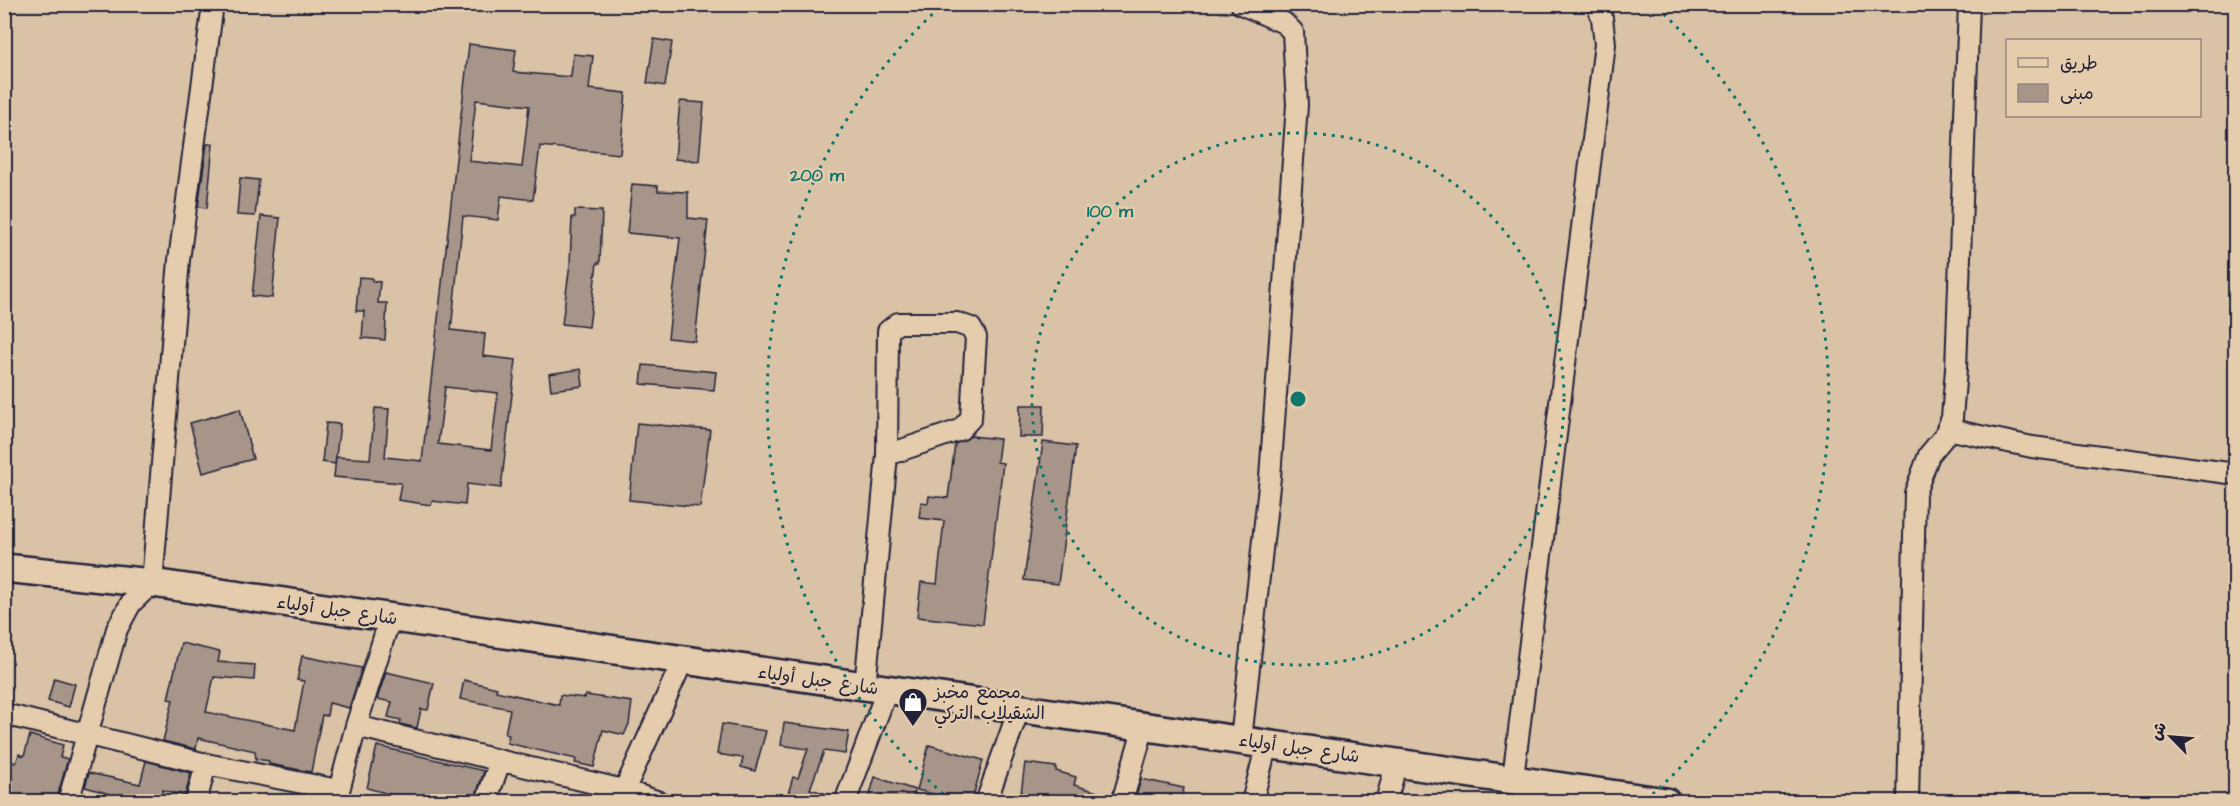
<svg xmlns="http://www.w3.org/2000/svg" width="2240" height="806" viewBox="0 0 2240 806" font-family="'Architects Daughter','Playpen Sans Arabic',sans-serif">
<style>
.building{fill:#a69588;stroke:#22223b;stroke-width:1.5;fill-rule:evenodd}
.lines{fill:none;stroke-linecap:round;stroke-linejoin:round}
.minor-casing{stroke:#22223b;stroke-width:24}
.highway-casing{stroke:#22223b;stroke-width:32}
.minor{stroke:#e5ccad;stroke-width:20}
.highway{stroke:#e5ccad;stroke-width:27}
.ring{fill:none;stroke:#0f766e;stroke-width:3;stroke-dasharray:3 6}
.labels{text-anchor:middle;stroke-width:4.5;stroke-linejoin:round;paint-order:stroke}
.street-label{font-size:18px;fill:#22223b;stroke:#e5ccad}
.poi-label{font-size:18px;fill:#22223b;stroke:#e5ccad;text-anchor:start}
.centre{fill:#0f766e;stroke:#e5ccad;stroke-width:3}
.ring-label{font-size:18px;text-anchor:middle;font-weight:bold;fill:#0f766e;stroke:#e5ccad;stroke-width:4.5;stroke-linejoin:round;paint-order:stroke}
</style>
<rect width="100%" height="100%" fill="#d9c2a6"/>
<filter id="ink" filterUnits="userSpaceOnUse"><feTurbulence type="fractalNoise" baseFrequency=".0167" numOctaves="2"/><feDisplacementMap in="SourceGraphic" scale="12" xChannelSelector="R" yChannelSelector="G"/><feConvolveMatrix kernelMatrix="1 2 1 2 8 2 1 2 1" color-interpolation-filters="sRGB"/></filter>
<g filter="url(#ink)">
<path class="building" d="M654,39L672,42L665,86L647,83Z
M469,44L516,50L513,72L571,77L573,54L593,56L589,89L626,93L620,154L540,146L533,200L501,196L498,220L463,216L451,330L485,334L483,356L516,360L501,488L467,484L465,505L432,501L431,505L398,500L401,483L334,477L336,457L370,459L375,408L389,409L385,457L422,461ZM476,100L529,106L522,167L469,161ZM445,387L498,393L491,450L438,444Z
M680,101L704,103L699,161L675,159Z
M207,144H213L207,208L198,207Z
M240,178L259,180L255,216L237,215Z
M632,184L658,186V191L688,192V218L708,220L695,341L668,338L680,238L627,233Z
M575,210L602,211L600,263H597L589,327L562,324L570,264L572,217H575Z
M261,216L280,218L272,298L252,296Z
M359,277L372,278V281L380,282L378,303H387L385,340L362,338L364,311H356Z
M643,365L716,372L714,390L641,384Z
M581,369L583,386L551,390L549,374Z
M1020,405H1044L1043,437H1019Z
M240,409L253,459L203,473L190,423Z
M326,423L340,424L335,464L322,462Z
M637,423L710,430L700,507L629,500Z
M971,436L1000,439L997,462L1003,463L983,624L917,617L921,582L937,584L944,521L919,518L921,502L928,503L929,496L948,498L955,444Z
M1043,442L1076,446L1058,584L1024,580Z
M181,643L220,652L218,662L255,665L254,680L214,677L206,712L295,730L304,681L297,680L302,656L362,668L349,708L329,703L327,716L322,715L311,772L269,764V761L256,759L255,751L198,738L196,749L163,741L173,700L168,699Z
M386,672L434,683L428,710L421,709L417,728L400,724L401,720L388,717L392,702L377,699Z
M54,678L75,684L69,707L48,701Z
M464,680L497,688L496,691L559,705L560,695L585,698L586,695L632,702L629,724L624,735L603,730L594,767L575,763L576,759L507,743L509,735L505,734L510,709L460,699Z
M784,723L849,732L845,754L824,751L810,789L834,796L833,801H786L793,777L798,778L808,749L781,745Z
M722,724L766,731L755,771L741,767L743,758L717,754Z
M30,735L63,745L60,757L68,759L56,801H4V759L16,763L19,754L24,756Z
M929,745L983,760L972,801H961L917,790Z
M377,746L484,771L474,801H387L389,794L367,788Z
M146,761L191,773L185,796L163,790L160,801H135L85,787L89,773L140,784Z
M1025,763L1056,767V771L1076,777L1074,785L1111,796L1110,801H1020Z
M875,777L915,790L911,801H868Z
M1141,779L1184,788L1181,801L1135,800Z"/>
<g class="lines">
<g class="minor-casing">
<path id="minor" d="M1241,4L1284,23L1293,32L1297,105L1270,477L1241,740
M1947,429L2032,447L2236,474
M865,687L887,455L888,331L898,323H957L971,328L976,337L971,418L960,430L887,455
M4,714L206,764L338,790
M356,726L623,790L659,802
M1513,778L1605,44L1602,18L1597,4
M68,802L117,629L131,603L152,583L179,260L213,4
M196,802L206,764
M336,802L356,726L390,618
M486,802L500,761
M619,802L683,660
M845,802L887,690
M986,802L1019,709
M1122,802L1144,726
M1252,802L1267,744
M1386,802L1397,762
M1525,802L1530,780
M1908,802L1915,493L1929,455L1944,437L1952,418L1956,369L1969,4"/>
</g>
<g class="highway-casing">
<path id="highway" d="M4,568L152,583L1666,802"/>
</g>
<use href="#minor" class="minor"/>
<use href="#highway" class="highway"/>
</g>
</g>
<g class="ring">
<circle cx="1298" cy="399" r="266"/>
<path d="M950 800A531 531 0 0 1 939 8M1657 8A531 531 0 0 1 1646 800"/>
</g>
<defs>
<g id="shop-pin" transform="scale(1.5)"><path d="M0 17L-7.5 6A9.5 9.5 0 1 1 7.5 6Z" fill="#22223b" stroke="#e5ccad"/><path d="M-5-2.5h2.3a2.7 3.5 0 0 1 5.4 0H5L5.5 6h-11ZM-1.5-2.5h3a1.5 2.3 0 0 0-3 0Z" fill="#fff"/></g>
</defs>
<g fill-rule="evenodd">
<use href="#shop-pin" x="913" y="702"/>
</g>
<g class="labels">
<g class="street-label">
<text transform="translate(337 610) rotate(8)" y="6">شارع جبل أولياء</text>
<text transform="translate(818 680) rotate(8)" y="6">شارع جبل أولياء</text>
<text transform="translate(1299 748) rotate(8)" y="6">شارع جبل أولياء</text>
</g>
<g class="poi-label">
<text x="934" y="698">مجمع مخبز<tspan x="934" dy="21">الشقيلاب التركي</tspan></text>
</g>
</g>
<circle cx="1298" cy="399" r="9" class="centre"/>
<g class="ring-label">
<text x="817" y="181">200 m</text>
<text x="1110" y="217">100 m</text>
</g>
<rect width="2240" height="806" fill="none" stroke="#e5ccad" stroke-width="24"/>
<rect x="12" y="12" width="2216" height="782" fill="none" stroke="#22223b" stroke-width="2" filter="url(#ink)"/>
<rect x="2006" y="39" width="195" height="78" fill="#e5ccad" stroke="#97887f" stroke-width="1.5"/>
<rect x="2018" y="58" width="30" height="9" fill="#e5ccad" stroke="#97887f" stroke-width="1.5"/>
<text x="2060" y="69" font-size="18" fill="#22223b">طريق</text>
<rect x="2018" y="84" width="30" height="18" fill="#a69588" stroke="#97887f" stroke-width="1.5"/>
<text x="2060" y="99" font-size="18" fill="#22223b">مبنى</text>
<g transform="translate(2171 737) rotate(295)" stroke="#e5ccad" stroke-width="4.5" paint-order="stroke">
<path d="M0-4.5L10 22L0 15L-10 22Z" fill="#22223b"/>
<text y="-9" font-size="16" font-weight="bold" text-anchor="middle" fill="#22223b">ش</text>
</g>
</svg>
